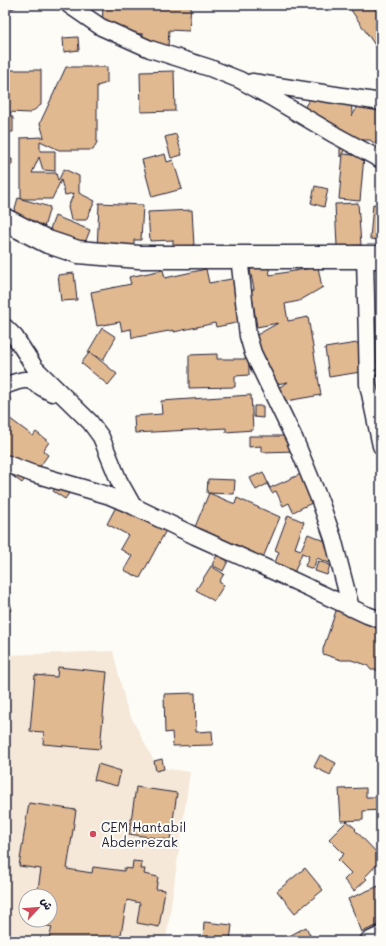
<svg xmlns="http://www.w3.org/2000/svg" width="386" height="946" viewBox="0 0 386 946" font-family="Mali,'Playpen Sans Arabic',sans-serif">
<style>
.built{fill:#f5e8d8;fill-rule:evenodd}
.building{fill:#e1b991;stroke:#22223b}
.lines{fill:none;stroke-linecap:round;stroke-linejoin:round}
.street-casing{stroke:#22223b;stroke-width:19}
.secondary-casing{stroke:#22223b;stroke-width:25}
.street{stroke:#fdfcf7;stroke-width:16}
.secondary{stroke:#fdfcf7;stroke-width:22}
.poi-dot{fill:#d1495b;stroke:#fdfcf7;stroke-width:1.5}
.labels{text-anchor:middle;stroke-width:4;stroke-linejoin:round;paint-order:stroke}
.poi-label{font-size:13px;fill:#22223b;stroke:#fdfcf7;text-anchor:start}
</style>
<rect width="100%" height="100%" fill="#fdfcf7"/>
<filter id="ink" filterUnits="userSpaceOnUse"><feTurbulence type="fractalNoise" baseFrequency=".025" numOctaves="2"/><feDisplacementMap in="SourceGraphic" scale="8" xChannelSelector="R" yChannelSelector="G"/><feConvolveMatrix kernelMatrix="1 2 1 2 8 2 1 2 1" color-interpolation-filters="sRGB"/></filter>
<g filter="url(#ink)">
<path class="built" d="M113,651L127,709L157,767L190,772L166,941H5V655ZM26,896H50V920H26Z"/>
<path class="building" d="M5,5H22L5,11Z
M103,5H191L189,31L169,30L168,48L142,47L143,34L102,31Z
M358,5H373L377,11L381,9V54L351,10Z
M78,37L79,50L64,52L63,38Z
M66,67H107V83L97,86V142L93,150H59L40,141V151H55V171L43,170L39,157L32,173H56L58,181L64,169L79,176V193L95,201L86,220H71L68,207L74,193L65,195L61,180L52,199H21V138L44,137L40,123Z
M5,70H41V105L30,113L9,112L13,118V132H5Z
M174,71L175,111L141,112L140,72Z
M351,93L352,116L358,106L381,105V143H374L370,140H358L349,143L340,157V140L300,114L313,94Z
M176,134L182,155L171,158L165,137Z
M165,154L167,162L173,160L182,189L152,197L142,160Z
M343,154L364,156L360,201L339,199Z
M5,159H12V165H5Z
M315,186L328,189L324,207L311,203Z
M18,198L50,207L43,231L11,222Z
M99,203L143,205L141,240H134V253L97,251Z
M358,203L361,245L337,246L335,204Z
M373,204L381,205V240L370,239Z
M192,210L194,246L173,247V240L150,241L148,212Z
M55,216L90,230L83,248L48,234Z
M268,264L270,275L318,267L322,288L323,287L299,301L285,304L288,321L308,317L321,395L286,401L282,394L273,391L288,382L260,387L257,365L267,359L254,361L243,343L278,323L257,327L252,296L249,292L254,289L250,270L257,266Z
M206,269L209,283L237,278L246,321L216,327L215,323L174,332V330L132,338L131,329L122,331L120,322L97,326L91,292L131,284L129,277L163,270L165,278Z
M74,273L77,300L61,301L58,275Z
M378,278H381V330H378Z
M102,328L116,337L103,360L88,352Z
M363,342L367,371L329,377L325,348Z
M90,352L117,374L108,385L81,363Z
M217,354V359H249V375L235,376V387L189,388V355Z
M5,395L12,400L5,409Z
M251,395L253,430L226,432V428L135,433L134,416L162,414L161,401Z
M254,406H263V418L254,417Z
M5,415L33,436L36,432L49,442L43,451L48,455L36,472L32,469L22,483L7,472L5,462Z
M249,436H297L298,451L261,452V446L249,447Z
M263,472L270,488L303,473L316,501L293,512L289,503L283,506L276,491L272,493L267,484L256,490L250,478Z
M208,479L235,480L234,494L207,493Z
M60,481L72,489L65,499L53,491Z
M209,493L235,504L237,498L280,517L262,560L213,539L215,536L195,527Z
M119,501L135,515L153,525L158,517L170,523L140,578L124,570L132,556L120,549L128,535L107,524Z
M288,515L304,522L295,548L301,550L308,534L335,545L329,563L317,558L313,569L305,566L309,556L302,553L294,573L274,565L279,552L275,550Z
M217,555L228,561L223,571L212,565Z
M318,561L330,565L327,575L315,571Z
M211,566L224,574L219,582L224,585L214,601L196,590Z
M5,586L12,610L5,612Z
M338,605L381,620V670H371L367,665L351,660H341L323,654V649Z
M58,667L107,672L100,749L43,744L44,732L30,731L35,675L57,677Z
M195,693L196,732L212,731L213,745L173,746L172,732L165,733L164,694Z
M320,755L336,763L330,775L314,767Z
M162,759L164,769L156,771L154,761Z
M98,764L121,771L117,786L94,780Z
M136,787L177,793L170,840L129,834Z
M366,788V797H381V810L363,811V820L341,821L339,789Z
M29,803L76,810L67,869L92,873L93,867L124,871V868L132,869L133,861L142,862L141,869H145L144,874L158,877L156,889L165,890L159,927L137,923L140,903L127,900L120,940L101,937V941H57L49,940L52,927L33,923L34,920H50V896H37L41,869L19,866Z
M347,821L356,829L355,830L381,857V860L365,877L367,879L354,891L344,880L351,873L338,860L344,854L329,839Z
M305,868L323,890L295,913L277,891Z
M381,885V924L362,932L348,899Z
M204,922L232,925L230,941H203Z
M306,927L313,941H280Z"/>
<g class="lines">
<g class="street-casing">
<path id="street" d="M69,5L101,27L150,49L210,68L240,80L274,99L335,135L381,160
M252,82L381,102
M239,257L248,336L253,353L295,440L320,501L333,538L351,608
M365,257L368,384L381,446
M5,327L15,337L35,368L90,422L101,437L119,481L133,506
M7,385C35,374 29,383 52,393
M5,463L31,473L107,495L133,506L195,536L275,572L367,615L381,620
M368,941L381,935"/>
</g>
<g class="secondary-casing">
<path id="secondary" d="M5,220L48,242L78,252L139,257H381"/>
</g>
<use href="#street" class="street"/>
<use href="#secondary" class="secondary"/>
</g>
</g>
<circle class="poi-dot" cx="93" cy="834" r="4"/>
<g class="labels">
<g class="poi-label">
<text x="101" y="832">CEM Hantabil<tspan x="101" dy="15">Abderrezak</tspan></text>
</g>
</g>
<rect width="386" height="946" fill="none" stroke="#fdfcf7" stroke-width="20"/>
<rect x="10" y="10" width="366" height="926" fill="none" stroke="#22223b" stroke-width="1.5" filter="url(#ink)"/>
<g transform="translate(38 908) rotate(64)"><circle r="19" fill="#fdfcf7" stroke="#a5a5ac"/>
<path d="M0-3L7 15L0 10L-7 15Z" fill="#d1495b"/>
<text y="-6" font-size="11" font-weight="bold" text-anchor="middle" fill="#22223b">ش</text>
</g>
</svg>
